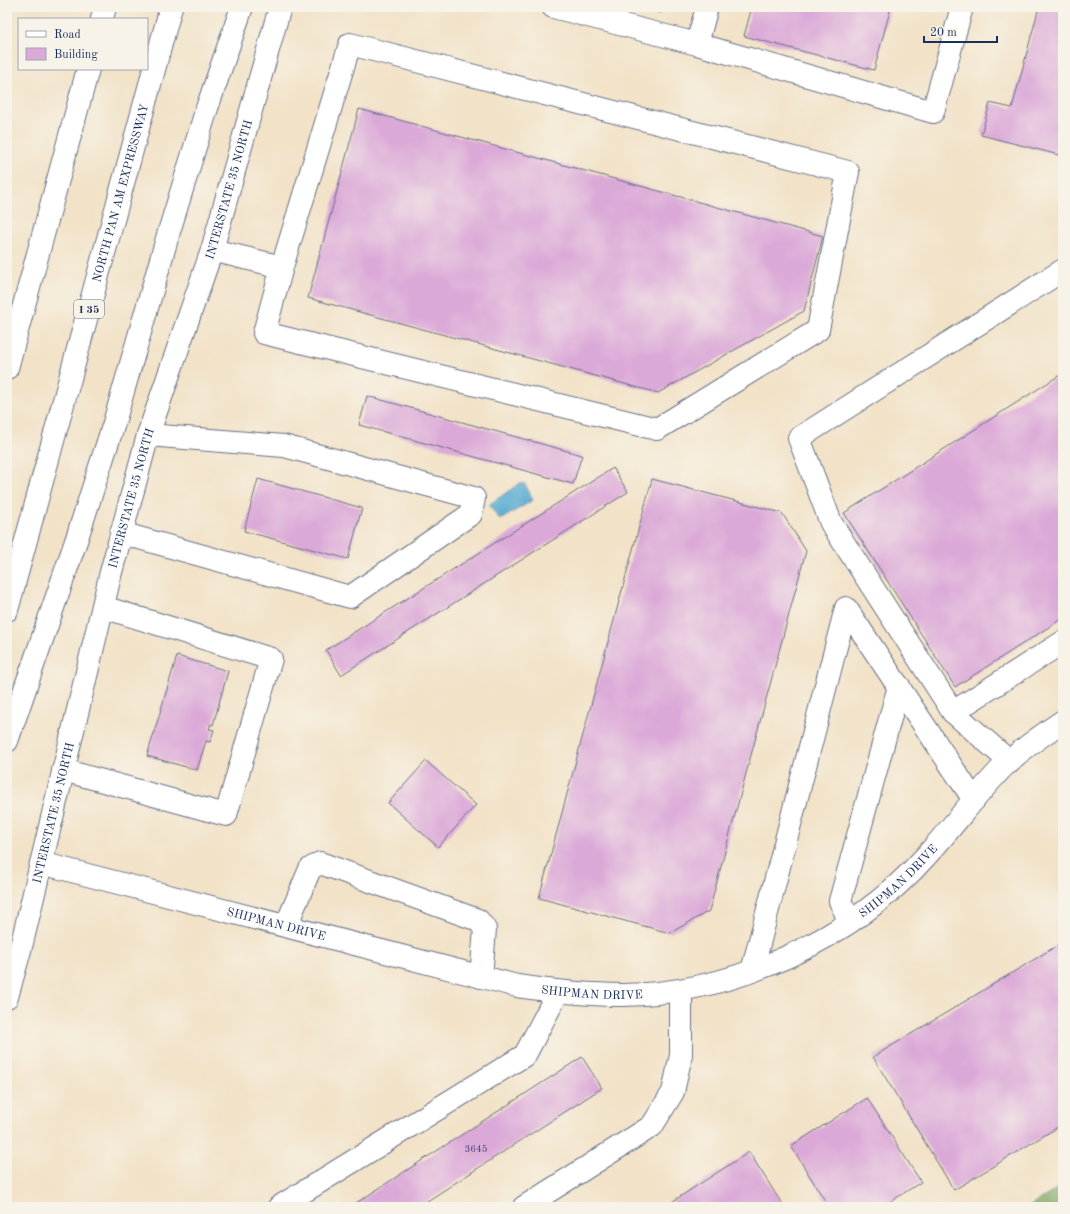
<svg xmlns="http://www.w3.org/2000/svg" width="1070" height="1214" viewBox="0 0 1070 1214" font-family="'Old Standard TT',serif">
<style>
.forest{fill:#7ca65e;stroke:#4c6a5e}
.water{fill:#55aad1;stroke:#386c98}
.building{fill:#dba9d8}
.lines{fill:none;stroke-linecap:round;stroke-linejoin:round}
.minor-casing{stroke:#666e83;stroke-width:24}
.major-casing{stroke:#666e83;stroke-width:24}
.highway-casing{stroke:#666e83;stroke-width:24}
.minor{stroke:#fff;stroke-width:22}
.major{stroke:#fff;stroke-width:22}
.highway{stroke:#fff;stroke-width:22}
.labels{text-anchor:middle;stroke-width:3;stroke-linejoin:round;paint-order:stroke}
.number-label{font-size:10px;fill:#4b4e7c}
.shield{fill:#f7f3e8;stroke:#5d6a87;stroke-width:1}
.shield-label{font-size:11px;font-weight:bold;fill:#1b2f5e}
.street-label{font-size:12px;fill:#1b2f5e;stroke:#f7f3e8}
</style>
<rect width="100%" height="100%" fill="#f7f3e8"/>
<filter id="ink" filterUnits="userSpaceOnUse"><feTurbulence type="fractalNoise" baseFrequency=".025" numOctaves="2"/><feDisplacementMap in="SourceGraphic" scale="8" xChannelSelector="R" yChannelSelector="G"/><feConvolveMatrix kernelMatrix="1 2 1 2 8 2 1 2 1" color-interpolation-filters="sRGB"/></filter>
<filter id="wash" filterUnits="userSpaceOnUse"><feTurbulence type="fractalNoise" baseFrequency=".012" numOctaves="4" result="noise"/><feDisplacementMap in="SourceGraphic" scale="16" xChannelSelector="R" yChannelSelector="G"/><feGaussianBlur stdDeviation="0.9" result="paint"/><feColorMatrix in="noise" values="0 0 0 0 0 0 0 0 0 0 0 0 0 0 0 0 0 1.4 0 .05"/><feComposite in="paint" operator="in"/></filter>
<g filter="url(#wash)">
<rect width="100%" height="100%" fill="#f2e2c7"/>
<path class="forest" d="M1063,1185V1207H1029Z"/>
<path class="water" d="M520,483L525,484L533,500L500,520L490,506V504Z"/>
<g id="blocks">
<path class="building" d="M640,7H663L661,13Z
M752,7H891L874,70L744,36Z
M1039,7H1063V156L981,135L990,103L1012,108Z
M359,109L823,236L804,311L658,393L308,298Z
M1063,373V618L955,687L844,513Z
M367,396L582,455L573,484L359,425Z
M613,468L628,492L341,675L326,650Z
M258,479L362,508L348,559L244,531Z
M652,479L782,513L806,551L709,911L670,933L539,898Z
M177,656L228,671L213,725L211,724L209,729L214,730L210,742L206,741L197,770L147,756Z
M426,761L476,805L438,847L388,803Z
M1063,942V1124L954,1190L873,1057Z
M582,1057L602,1088L418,1207H350Z
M867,1098L921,1182L882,1207H829L791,1146Z
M749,1152L784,1207H664Z"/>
</g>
</g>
<g filter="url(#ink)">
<use href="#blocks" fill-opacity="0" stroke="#666e83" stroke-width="1"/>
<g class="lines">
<g class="minor-casing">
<g id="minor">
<path d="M553,7L697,44L707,7"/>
<path d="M697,44L933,112L962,7"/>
<path d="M212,250L282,267L264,333L657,429L818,330L848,172L350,44L282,267"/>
<path d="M121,533L350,597L471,514L474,498L284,446L148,435"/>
<path d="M953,712L1063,642"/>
<path d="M1010,762L953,712L831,523L799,438L1063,270"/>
<path d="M63,770L226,815L271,659L103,607"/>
<path id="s1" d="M41,863L517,986C552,991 587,995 623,995C735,993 851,940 926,856C952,828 975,796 1002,768C1020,750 1042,735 1063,721"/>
<path d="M850,922L840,901L899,686"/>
<path d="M286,926L310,869L320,863L478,920L485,929L481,977"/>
<path d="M752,971L846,608L974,800"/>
<path d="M279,1207L525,1055L558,992"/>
<path d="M524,1207L652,1126L673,1092L681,1055V990"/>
</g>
</g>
<g class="major-casing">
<g id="major">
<path id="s2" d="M7,997L22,943L111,572L148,435L212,250L280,7"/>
</g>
</g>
<g class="highway-casing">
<g id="highway">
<path d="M102,19L105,7"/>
<path d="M7,368L88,69"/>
<path id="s3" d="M7,610L171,7"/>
<path d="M7,741L77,538L114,423L168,235L207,108L242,7"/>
</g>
</g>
<use href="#minor" class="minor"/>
<use href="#major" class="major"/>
<use href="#highway" class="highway"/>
</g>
</g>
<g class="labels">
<g class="number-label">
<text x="476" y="1152">3645</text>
</g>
<rect class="shield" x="74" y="300" width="30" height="18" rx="3"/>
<g class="shield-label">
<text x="89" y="313">I 35</text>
</g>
<g class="street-label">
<text dy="4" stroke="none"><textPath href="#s2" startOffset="838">INTERSTATE 35 NORTH</textPath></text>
<text dy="4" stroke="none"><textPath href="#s3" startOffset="432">NORTH PAN AM EXPRESSWAY</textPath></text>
<text dy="4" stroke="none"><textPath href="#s2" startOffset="514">INTERSTATE 35 NORTH</textPath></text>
<text dy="4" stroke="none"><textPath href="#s2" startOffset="190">INTERSTATE 35 NORTH</textPath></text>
<text dy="4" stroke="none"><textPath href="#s1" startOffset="903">SHIPMAN DRIVE</textPath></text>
<text dy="4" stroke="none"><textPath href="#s1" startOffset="243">SHIPMAN DRIVE</textPath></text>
<text dy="4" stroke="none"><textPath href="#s1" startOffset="567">SHIPMAN DRIVE</textPath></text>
</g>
</g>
<rect width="1070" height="1214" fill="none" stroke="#f7f3e8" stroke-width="24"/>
<rect x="18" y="18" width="130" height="52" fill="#f7f3e8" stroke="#9fa5b1"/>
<rect x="26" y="31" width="20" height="6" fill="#ffffff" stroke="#9fa5b1"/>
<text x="54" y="38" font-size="12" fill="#1b2f5e">Road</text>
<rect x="26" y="48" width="20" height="12" fill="#dba9d8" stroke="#9fa5b1"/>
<text x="54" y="58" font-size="12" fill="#1b2f5e">Building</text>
<path d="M924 36v6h73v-6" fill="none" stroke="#1b2f5e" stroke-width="2"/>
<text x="930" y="36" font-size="12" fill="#1b2f5e" stroke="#f7f3e8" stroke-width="3" paint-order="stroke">20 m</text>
</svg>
